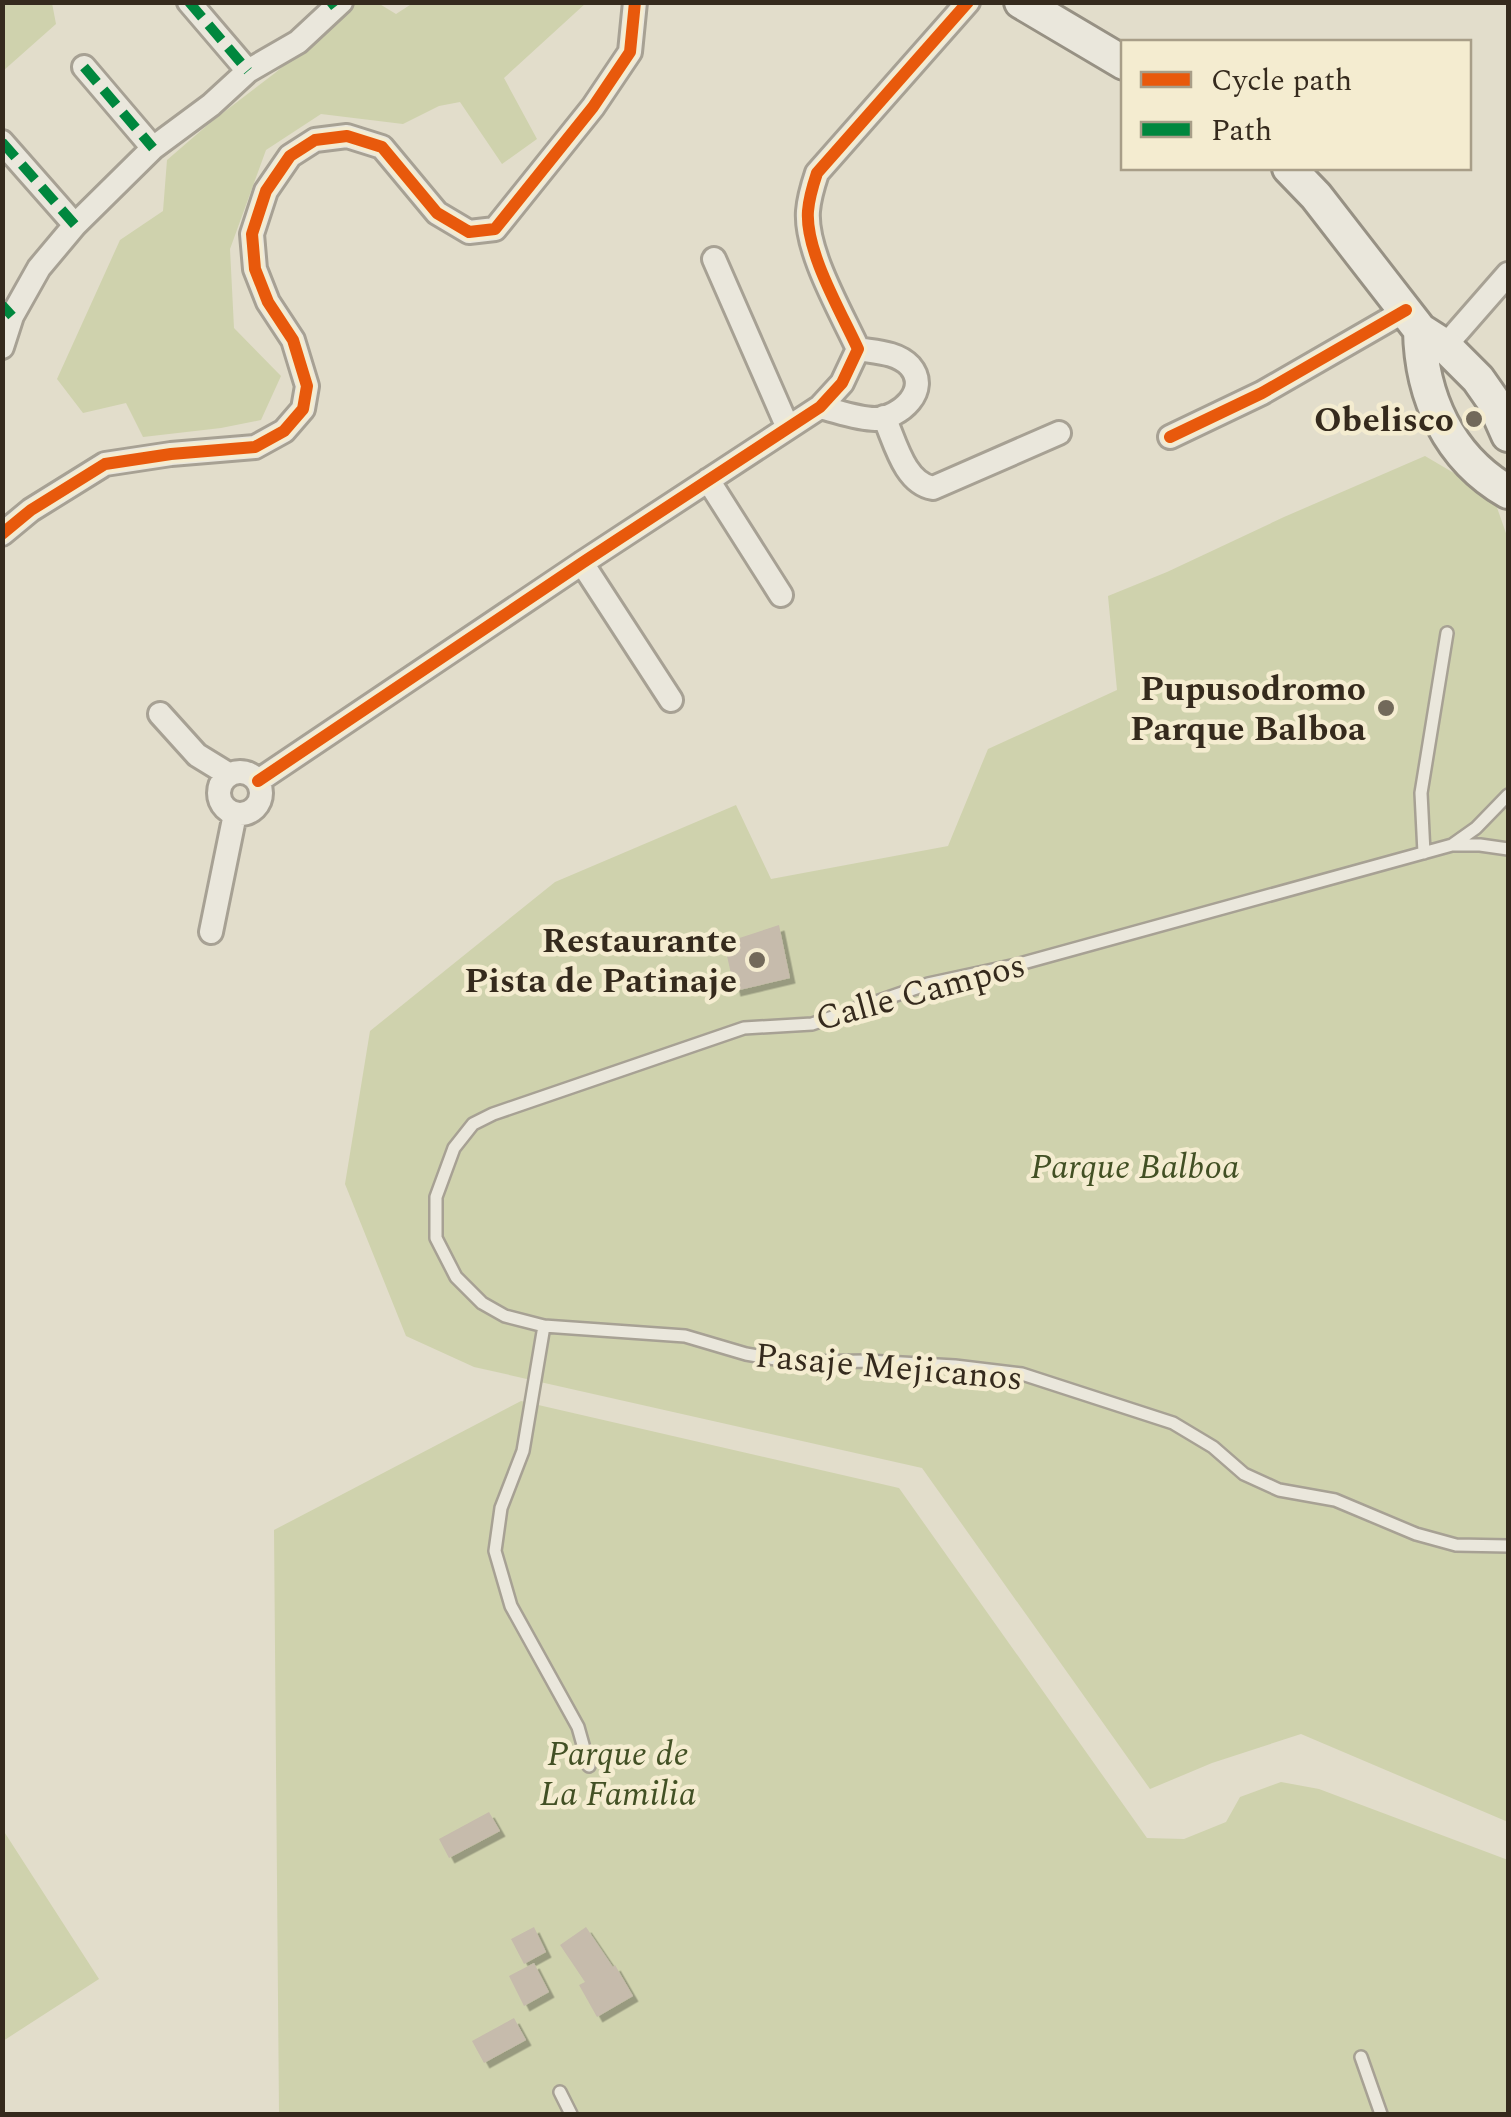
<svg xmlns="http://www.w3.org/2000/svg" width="1511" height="2117" viewBox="0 0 1511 2117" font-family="Spectral,serif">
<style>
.green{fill:#cfd2ad}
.building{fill:#c6bbac;filter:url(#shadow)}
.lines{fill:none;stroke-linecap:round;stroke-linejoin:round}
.lane-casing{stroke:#a7a194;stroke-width:16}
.street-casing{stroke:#a7a194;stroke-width:28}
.secondary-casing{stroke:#979184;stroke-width:38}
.lane{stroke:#eae7dc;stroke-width:11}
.street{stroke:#eae7dc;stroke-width:22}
.secondary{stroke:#eae7dc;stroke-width:32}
.quiet{stroke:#00873e;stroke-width:10;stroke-dasharray:20 10;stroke-linecap:butt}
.cycleway-casing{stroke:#f4ecd0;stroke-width:19}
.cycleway{stroke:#e8590c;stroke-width:12}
.poi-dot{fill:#72695a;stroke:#f4ecd0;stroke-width:4}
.labels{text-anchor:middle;stroke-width:9;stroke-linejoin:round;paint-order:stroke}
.poi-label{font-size:35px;font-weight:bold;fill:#352a1d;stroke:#f4ecd0;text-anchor:end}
.street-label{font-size:35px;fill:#352a1d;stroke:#f4ecd0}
.park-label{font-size:35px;font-style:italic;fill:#425024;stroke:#f4ecd0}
</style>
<defs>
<filter id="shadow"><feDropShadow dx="5.5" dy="5.5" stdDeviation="0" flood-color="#0004"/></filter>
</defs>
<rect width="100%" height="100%" fill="#e2ddcb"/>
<path class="green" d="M3,2L52,3L56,24L3,71Z
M356,3H378L396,14L413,3H586L504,78L537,139L502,164L460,102L439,106L403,124L321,114L266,150L230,249L234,328L281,376L261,420L221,428L143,437L126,403L83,413L57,379L120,240L163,211L167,160L211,122L275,73Z
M1425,456L1493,496L1508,539V1822L1301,1734L1212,1763L1150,1789L922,1468L474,1367L406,1336L345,1184L370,1031L555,882L736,805L771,879L948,846L988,749L1117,690L1108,596L1167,572L1284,517Z
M521,1401L899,1488L1147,1838L1184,1839L1226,1822L1240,1797L1281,1782L1319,1789L1508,1860V2114H279L274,1530Z
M3,1830L99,1979L3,2041H2Z"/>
<path class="building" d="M779,925L790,978L735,991L724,943Z
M489,1812L500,1831L449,1858L439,1839Z
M534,1927L546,1952L524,1964L511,1939Z
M586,1927L613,1967L615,1965L633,1996L597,2017L579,1985L585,1982L560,1945Z
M534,1963L549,1992L524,2006L509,1976Z
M514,2018L526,2040L484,2063L472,2041Z"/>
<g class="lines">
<g class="lane-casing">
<path id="lane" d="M1452,845L1476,828L1508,795
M1508,849L1480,845H1452L1016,965L928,984L812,1024L744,1028L493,1114L473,1124L454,1148L436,1197V1238L456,1277L482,1303L505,1316L544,1326L685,1336L746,1354L793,1362L867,1361L955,1366L1022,1374L1173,1423L1213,1447L1244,1474L1279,1490L1335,1500L1416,1534L1456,1545L1508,1546
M1424,853L1421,793L1447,633
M544,1326L523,1451L501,1508L495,1551L511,1606L578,1727L589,1766
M1361,2057L1381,2114
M560,2092L571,2114"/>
</g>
<g class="street-casing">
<path id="street" d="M189,2L248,71
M84,67L153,148
M2,142L75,225
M714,259L788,428
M1445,346L1508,274
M2,347L12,316L39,268L75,225L153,148L211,105L248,71L298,42L341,2
M820,407C837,411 857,419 875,419C900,418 931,390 910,366C897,352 875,352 858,349
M884,417C895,441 904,483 933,488L1059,433
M1170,437L1262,393L1406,310
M708,480L781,595
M2,534L31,510L105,464L171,454L255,447L284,431L303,409L307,386L293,340L268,302L255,269L252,234L266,191L290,156L315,140L347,136L382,147L437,213L469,232L495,229L593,107L630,52L635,2
M582,563L671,700
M160,714L197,755L228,774
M219 793a21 21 0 1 1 42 0a21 21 0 1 1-42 0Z
M258,781L582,563L820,407L842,383L858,349C841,312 805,251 808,211C809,198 813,185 817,173L968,2
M211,932L235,814"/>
</g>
<g class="secondary-casing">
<path id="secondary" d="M1021,2L1124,63
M1289,168L1316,196L1420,330L1445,346L1478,379L1492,399L1508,435
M1420,330C1421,397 1449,458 1508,492"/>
</g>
<use href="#lane" class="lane"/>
<use href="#street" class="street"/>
<use href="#secondary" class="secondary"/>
<path class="quiet" d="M189,2L248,71
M331,2L335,7
M84,67L153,148
M2,142L75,225
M2,305L12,316"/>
<g class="cycleway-casing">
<path id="cycleway" d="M1170,437L1262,393L1406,310
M2,534L31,510L105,464L171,454L255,447L284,431L303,409L307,386L293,340L268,302L255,269L252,234L266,191L290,156L315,140L347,136L382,147L437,213L469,232L495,229L593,107L630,52L635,2
M258,781L582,563L820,407L842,383L858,349C841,312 805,251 808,211C809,198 813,185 817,173L968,2"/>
</g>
<use href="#cycleway" class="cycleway"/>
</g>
<g class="poi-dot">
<circle cx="1474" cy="419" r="10"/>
<circle cx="1386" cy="708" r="10"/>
<circle cx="757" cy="960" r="10"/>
</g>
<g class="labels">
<g class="poi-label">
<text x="1454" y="431">Obelisco</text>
<text x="1366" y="700">Pupusodromo<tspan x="1366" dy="40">Parque Balboa</tspan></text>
<text x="737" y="952">Restaurante<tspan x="737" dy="40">Pista de Patinaje</tspan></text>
</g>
<g class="street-label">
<text transform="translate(920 991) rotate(-15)" y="12">Calle Campos</text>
<text transform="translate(889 1366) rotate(5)" y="12">Pasaje Mejicanos</text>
</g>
<g class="park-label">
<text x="1135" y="1178">Parque Balboa</text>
<text x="618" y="1765">Parque de<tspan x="618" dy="40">La Familia</tspan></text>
</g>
</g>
<rect width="1511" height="2117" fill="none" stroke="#352a1d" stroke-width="10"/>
<rect x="1121" y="40" width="350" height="130" fill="#f4ecd0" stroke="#a89e88" stroke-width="2.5"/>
<rect x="1141" y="72" width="50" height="15" fill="#e8590c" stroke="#a89e88" stroke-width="2.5"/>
<text x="1211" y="90" font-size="30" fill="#352a1d">Cycle path</text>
<rect x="1141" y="122" width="50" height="15" fill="#00873e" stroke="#a89e88" stroke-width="2.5"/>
<text x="1211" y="140" font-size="30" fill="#352a1d">Path</text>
</svg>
